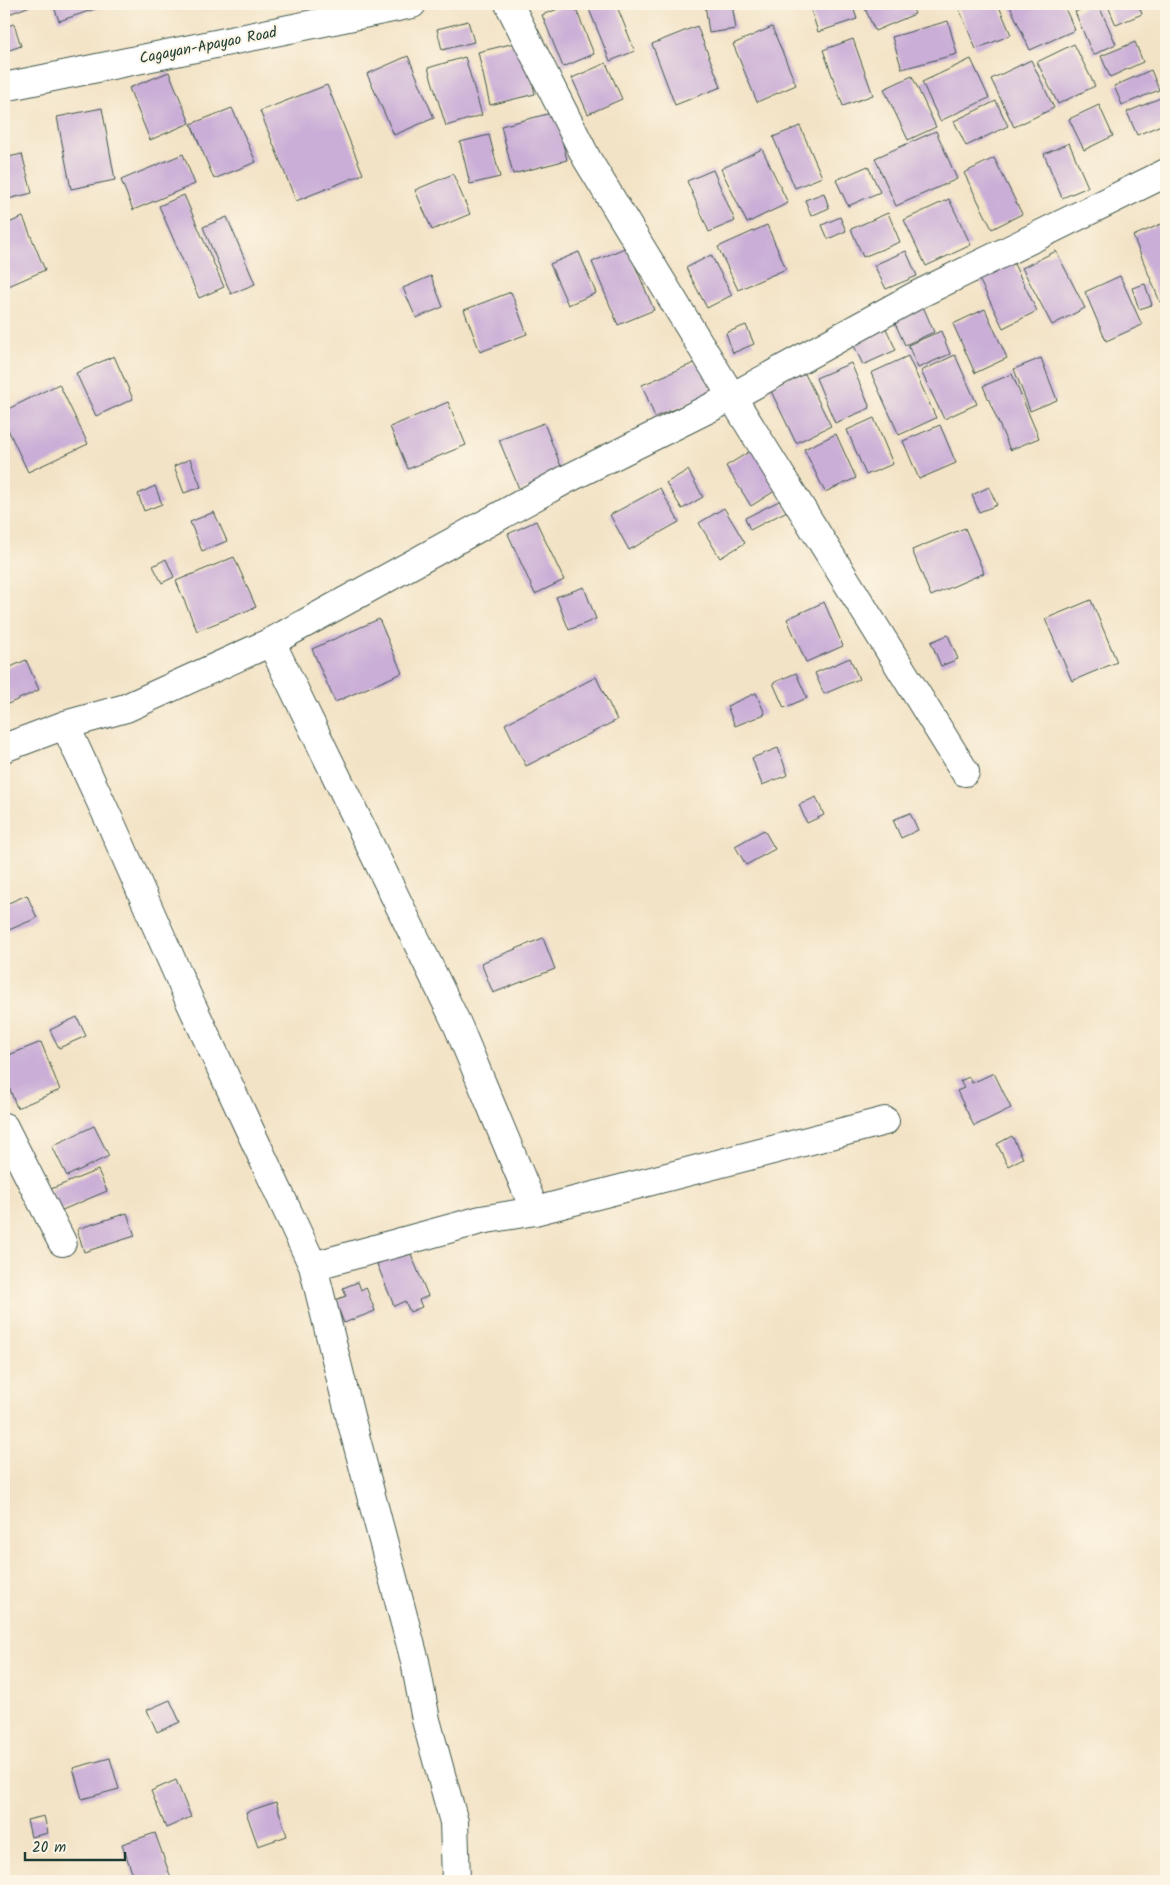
<svg xmlns="http://www.w3.org/2000/svg" width="1170" height="1885" viewBox="0 0 1170 1885" font-family="Kalam,sans-serif">
<style>
.building{fill:#caaed7}
.lines{fill:none;stroke-linecap:round;stroke-linejoin:round}
.minor-casing{stroke:#3f564a;stroke-width:30}
.major-casing{stroke:#3f564a;stroke-width:30}
.minor{stroke:#fff;stroke-width:28}
.major{stroke:#fff;stroke-width:28}
.labels{text-anchor:middle;stroke-width:4;stroke-linejoin:round;paint-order:stroke}
.street-label{font-size:15px;fill:#1f3d34;stroke:#fcf5e5}
</style>
<rect width="100%" height="100%" fill="#fcf5e5"/>
<filter id="ink" filterUnits="userSpaceOnUse"><feTurbulence type="fractalNoise" baseFrequency=".02" numOctaves="2"/><feDisplacementMap in="SourceGraphic" scale="10" xChannelSelector="R" yChannelSelector="G"/><feConvolveMatrix kernelMatrix="1 2 1 2 8 2 1 2 1" color-interpolation-filters="sRGB"/></filter>
<filter id="wash" filterUnits="userSpaceOnUse"><feTurbulence type="fractalNoise" baseFrequency=".0096" numOctaves="4" result="noise"/><feDisplacementMap in="SourceGraphic" scale="20" xChannelSelector="R" yChannelSelector="G"/><feGaussianBlur stdDeviation="1.12" result="paint"/><feColorMatrix in="noise" values="0 0 0 0 0 0 0 0 0 0 0 0 0 0 0 0 0 1.4 0 .05"/><feComposite in="paint" operator="in"/></filter>
<g filter="url(#wash)">
<rect width="100%" height="100%" fill="#f3e3c6"/>
<g id="blocks">
<path class="building" d="M4,4H35L4,16Z
M53,4H104V6L59,21Z
M571,4H574L594,54L563,67L542,15Z
M604,4H616L635,51L610,61L589,9Z
M705,4H732L736,29L709,33Z
M809,4H852L857,19L818,32Z
M863,4H911L915,14L875,31Z
M957,4H998L1011,35L976,49Z
M1009,4H1063L1075,30L1030,50Z
M1094,4H1098L1116,44L1093,55L1075,12Z
M1107,4H1138L1142,14L1116,25Z
M468,21L474,42L442,50L437,29Z
M948,21L957,54L902,69L892,37Z
M14,24L21,46L4,52V27Z
M697,26L721,87L675,105L652,44Z
M772,27L796,85L757,102L733,44Z
M853,39L873,95L843,106L823,50Z
M523,41L535,94L490,105L478,52Z
M1135,42L1143,62L1110,77L1101,56Z
M1074,44L1095,86L1058,104L1037,62Z
M408,56L434,118L394,135L367,74Z
M465,57L482,115L446,126L428,68Z
M971,59L989,98L940,121L922,82Z
M1031,60L1054,108L1014,127L991,79Z
M606,63L622,99L588,114L572,78Z
M1151,70L1159,90L1122,105L1114,86Z
M169,72L190,123L150,140L129,88Z
M912,76L936,127L908,140L884,89Z
M327,85L363,174L296,201L260,111Z
M1165,96L1166,123L1137,135L1127,112Z
M996,101L1008,126L966,146L954,121Z
M1099,105L1113,136L1084,150L1069,119Z
M102,108L115,180L71,189L57,117Z
M232,108L256,162L214,179L191,124Z
M555,112L567,160L513,174L501,126Z
M800,126L822,177L795,188L773,137Z
M936,131L957,179L896,206L875,158Z
M489,135L500,177L470,184L460,142Z
M1069,143L1088,187L1062,198L1044,154Z
M762,149L788,203L747,223L721,169Z
M22,154L32,193L4,200V158Z
M183,154L195,184L133,210L121,180Z
M994,158L1022,214L992,229L964,173Z
M868,166L880,192L848,206L836,180Z
M713,170L735,221L709,232L687,181Z
M453,174L470,214L432,230L415,190Z
M824,193L829,208L811,216L805,200Z
M184,195L224,287L199,298L159,206Z
M949,199L971,245L926,266L904,220Z
M888,213L900,242L863,257L851,229Z
M23,217L45,270L4,288V225Z
M227,217L255,284L231,294L203,227Z
M840,217L846,231L828,239L822,225Z
M1166,222V299L1160,302L1133,236Z
M767,225L786,269L738,290L718,247Z
M627,247L654,310L618,325L592,262Z
M906,251L917,276L886,289L874,265Z
M1056,251L1085,308L1052,325L1022,268Z
M579,252L596,293L568,305L550,264Z
M711,255L732,295L707,308L686,268Z
M1012,260L1037,311L1003,328L978,277Z
M431,276L443,307L416,318L403,288Z
M1120,276L1142,325L1106,341L1085,292Z
M1145,284L1152,305L1139,309L1132,288Z
M511,292L527,334L480,352L464,310Z
M922,304L934,332L905,345L892,317Z
M985,309L1007,358L975,373L953,324Z
M883,322L896,350L863,365L850,337Z
M746,325L754,344L733,353L726,333Z
M941,331L950,354L918,368L908,345Z
M955,355L977,404L944,419L921,371Z
M114,356L133,399L96,416L76,373Z
M908,356L936,418L899,435L871,373Z
M1041,358L1057,400L1030,411L1014,369Z
M699,361L713,393L655,417L642,385Z
M851,363L870,408L835,423L816,378Z
M803,370L831,426L796,443L769,387Z
M1012,374L1039,438L1010,450L983,386Z
M59,384L88,444L28,472L4,421V411Z
M448,402L466,445L408,469L390,427Z
M874,418L893,464L866,475L847,430Z
M544,423L564,474L520,491L499,440Z
M940,425L956,463L919,479L903,441Z
M836,434L856,478L825,492L804,449Z
M757,447L781,487L751,506L726,466Z
M190,459L201,487L184,493L174,466Z
M688,470L703,497L682,509L666,483Z
M155,486L162,504L144,511L138,494Z
M989,487L997,505L979,512L972,495Z
M660,488L679,522L629,550L610,515Z
M781,500L787,511L750,530L745,518Z
M724,508L745,543L720,558L699,523Z
M214,512L227,541L202,551L190,522Z
M536,521L564,580L535,594L508,534Z
M965,528L984,573L931,596L912,550Z
M234,557L256,607L197,631L176,581Z
M166,559L174,577L162,583L153,566Z
M584,587L596,619L569,630L556,597Z
M1091,600L1117,662L1072,681L1045,619Z
M824,602L843,646L806,662L787,619Z
M379,619L402,673L335,702L312,649Z
M948,635L958,659L941,666L931,642Z
M850,658L859,679L824,694L815,673Z
M26,660L39,690L8,704L4,695V670Z
M796,673L807,698L784,708L773,683Z
M596,677L617,720L526,766L505,724Z
M756,693L765,714L735,726L727,706Z
M778,748L788,775L762,785L752,758Z
M816,797L824,815L807,823L799,805Z
M910,813L918,830L901,838L893,820Z
M764,830L775,849L746,865L735,846Z
M27,895L37,918L4,932V905Z
M543,938L555,969L493,993L481,963Z
M77,1017L86,1036L59,1048L50,1030Z
M41,1042L60,1090L17,1108L4,1074V1057Z
M994,1073L1011,1108L974,1126L957,1091L964,1088L960,1081L969,1077L972,1083Z
M94,1126L109,1156L67,1176L52,1146Z
M1012,1136L1023,1158L1008,1166L997,1144Z
M98,1170L107,1191L60,1211L51,1189Z
M127,1213L135,1236L84,1252L77,1229Z
M403,1248L406,1256L411,1254L428,1296L419,1300L422,1307L410,1312L405,1301L394,1306L377,1264L386,1260Z
M358,1282L361,1290L366,1287L375,1311L344,1323L335,1300L346,1296L343,1288Z
M170,1700L180,1722L157,1732L147,1710Z
M110,1758L119,1789L82,1799L73,1768Z
M176,1780L191,1817L166,1828L151,1791Z
M276,1802L287,1836L258,1846L246,1812Z
M44,1816L48,1833L31,1837L27,1820Z
M155,1833L171,1878L163,1881H135L122,1844Z"/>
</g>
</g>
<g filter="url(#ink)">
<use href="#blocks" fill-opacity="0" stroke="#3f564a" stroke-width="1"/>
<g class="lines">
<g class="minor-casing">
<path id="minor" d="M509,4L587,159L732,397L965,772
M271,642L458,1026L535,1211
M65,725L113,828L187,995L313,1266L351,1420L415,1661L426,1720L454,1822L456,1878L454,1881
M4,748L65,725L126,708L271,642L565,480L732,397L915,296L1166,173
M4,1127L62,1242
M313,1266L481,1220L535,1211L885,1121"/>
</g>
<g class="major-casing">
<path id="major" d="M4,87L412,4"/>
</g>
<use href="#minor" class="minor"/>
<use href="#major" class="major"/>
</g>
</g>
<g class="labels">
<g class="street-label">
<text transform="translate(208 45) rotate(-11)" y="5">Cagayan-Apayao Road</text>
</g>
</g>
<rect width="1170" height="1885" fill="none" stroke="#fcf5e5" stroke-width="20"/>
<path d="M25 1852v8h100v-8" fill="none" stroke="#1f3d34" stroke-width="2.5"/>
<text x="32" y="1852" font-size="15" fill="#1f3d34" stroke="#fcf5e5" stroke-width="4" paint-order="stroke">20 m</text>
</svg>
